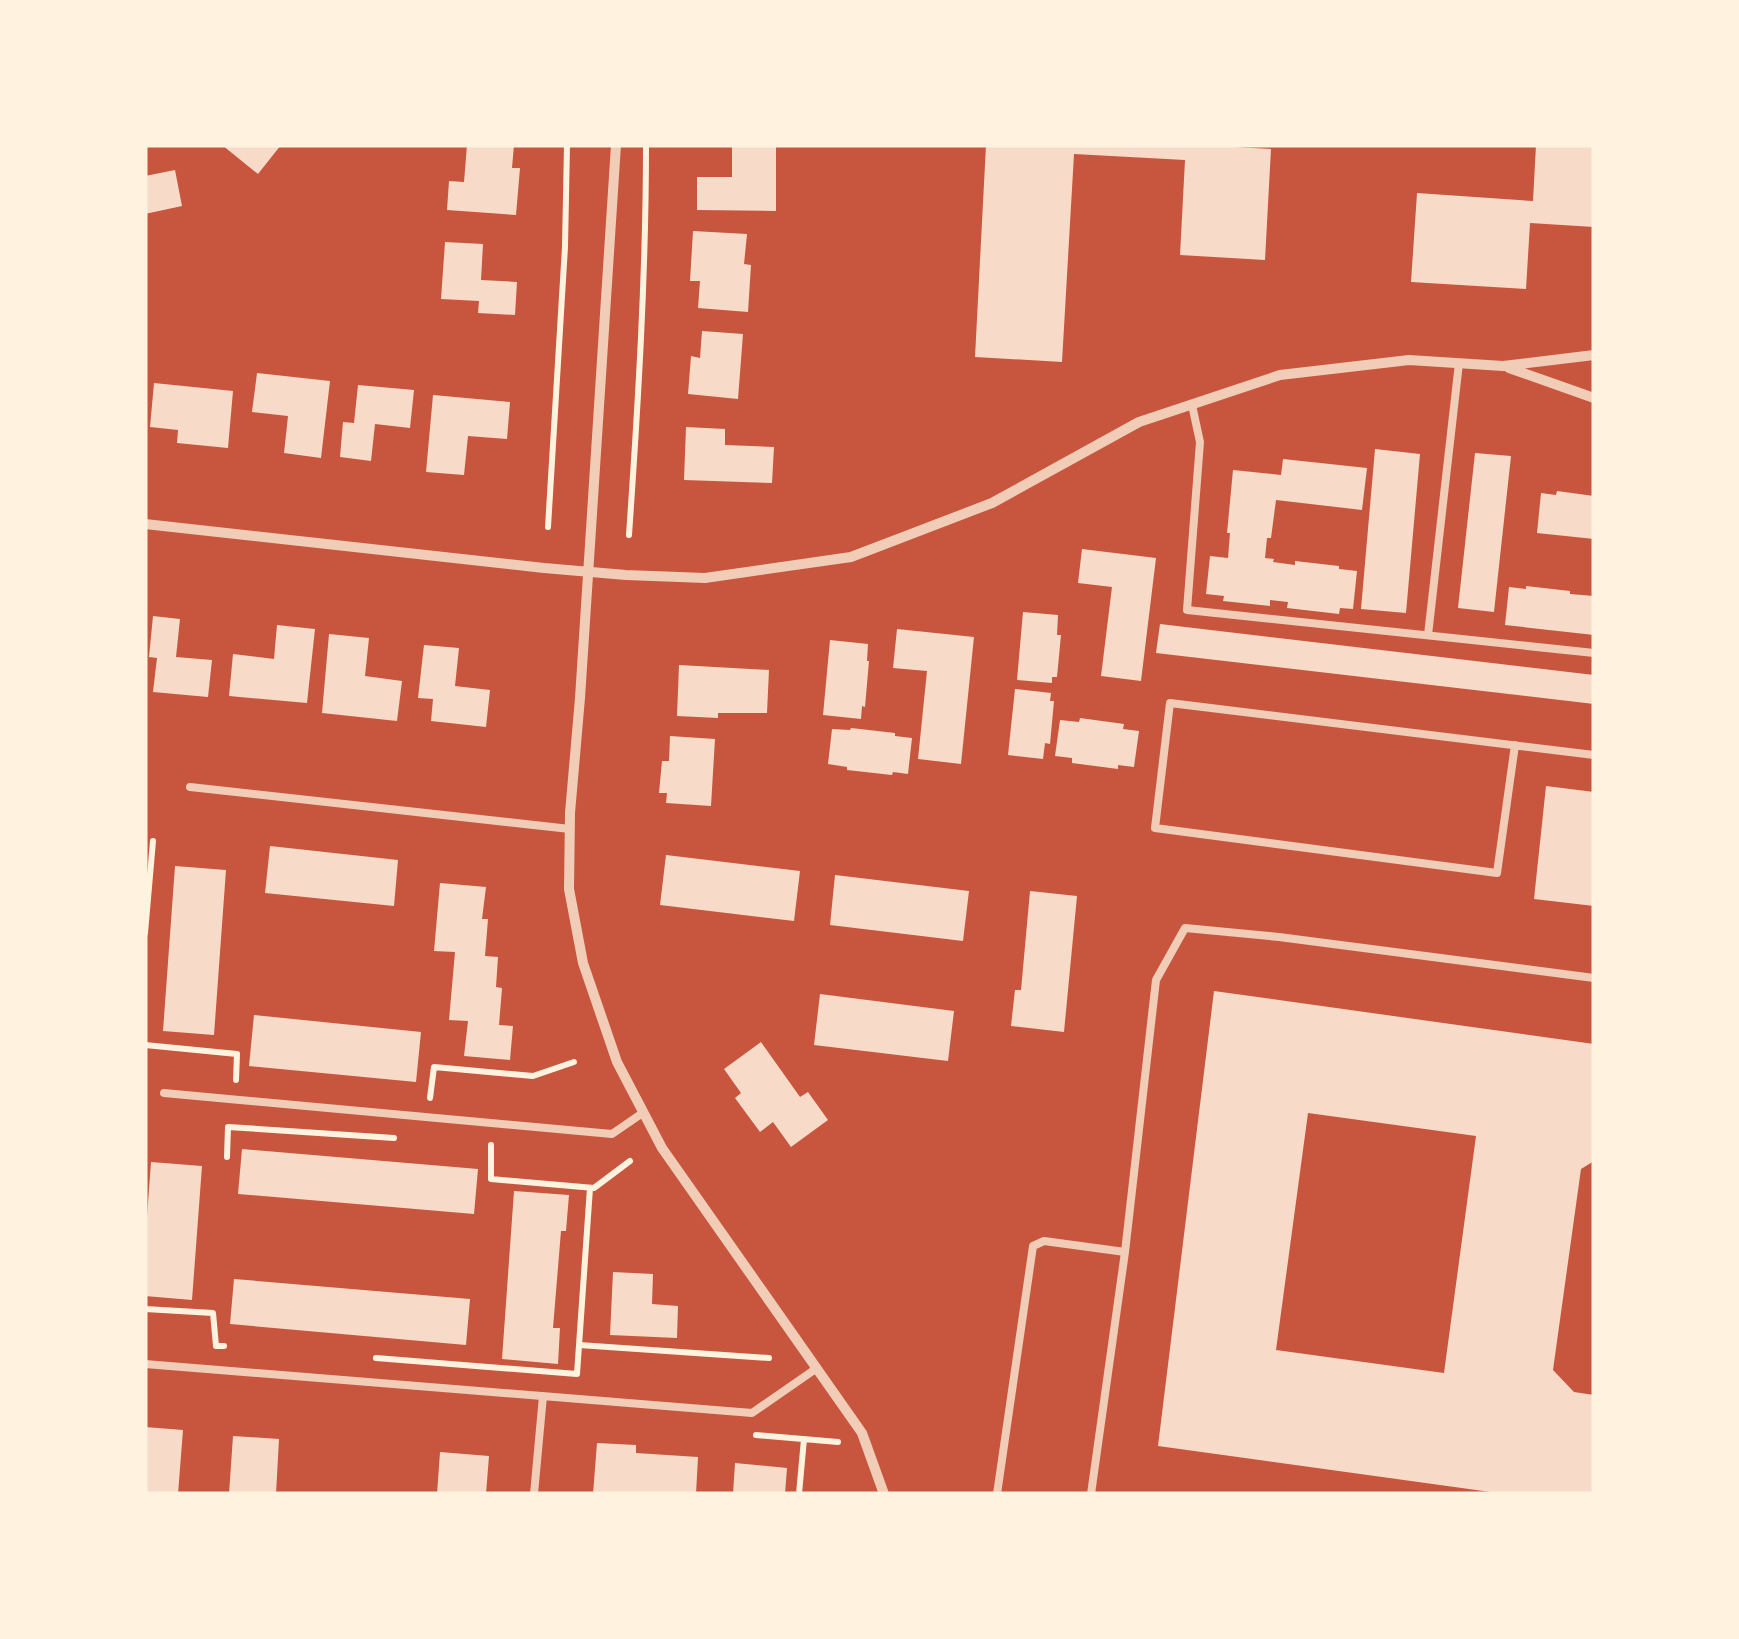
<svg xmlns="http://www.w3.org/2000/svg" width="1739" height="1639" viewBox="0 0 1739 1639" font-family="Raleway,sans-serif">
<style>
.building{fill:#f7dbc8;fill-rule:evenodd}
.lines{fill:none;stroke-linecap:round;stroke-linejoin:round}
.path{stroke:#fff3e0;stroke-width:6}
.service{stroke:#f1ccb7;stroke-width:8}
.minor{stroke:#f1ccb7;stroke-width:10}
</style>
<rect width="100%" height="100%" fill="#c8553d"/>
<path class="building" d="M222,145H281L258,174Z
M467,145H514L512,168H520L516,215L447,210L449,181L464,182Z
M732,145H776V211L697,210V177H732Z
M986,145H1200L1271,149L1265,260L1180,255L1185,160L1074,154L1062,362L975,357Z
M1536,145H1594V227L1530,223L1526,289L1411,282L1417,193L1533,201Z
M175,170L182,206L145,214V176Z
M693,231L747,234L744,264L751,265L748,312L698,308L700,281H690Z
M445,242L483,244L481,280L517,282L515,315L478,313L479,301L441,299Z
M702,331L743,334L738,399L688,394L691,356L700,358Z
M257,373L330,381L321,458L284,453L288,416L252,412Z
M154,383L233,391L228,448L177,443L178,430L150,427Z
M358,385L414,390L410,428L375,424L371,461L340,457L343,422L354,423Z
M433,395L510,402L507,439L468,436L464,475L426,472Z
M686,427L725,429V445L774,447L772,483L684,480Z
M1375,449L1420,454L1406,613L1361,609Z
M1475,453L1511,456L1494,612L1458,608Z
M1283,459L1367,468L1362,510L1276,500L1271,538H1267L1265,558L1274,559L1273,562L1295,565V561L1339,566V569L1357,571L1353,609L1340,608L1339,614L1287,608L1288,602L1270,600V606L1223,601L1224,596L1206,594L1210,556L1228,558L1230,533H1227L1233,470L1281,475Z
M1557,491L1594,496V539L1537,533L1541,493L1556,495Z
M1082,549L1156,558L1141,681L1101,676L1112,587L1078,583Z
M1526,586L1570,591V594L1594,596V635L1505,625L1509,587L1526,589Z
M1023,612L1058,615L1057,635H1061L1057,677H1052V683L1017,680Z
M153,616L180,619L176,657L212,660L208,697L153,692L157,658L149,657Z
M1160,624L1594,675V704L1156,653Z
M277,625L315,629L307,703L229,696L233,654L274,659Z
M897,629L974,637L961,764L918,759L927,671L893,668Z
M329,634L369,638L365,676L402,681L397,721L322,713Z
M830,640L868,644L867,661H869L865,707L862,706L861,719L823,715Z
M424,645L459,648L455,686L490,690L486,727L431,721L433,699L418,698Z
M679,665L769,670L767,713H718V718L677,716Z
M1015,689L1051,693L1050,701H1054L1050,744L1045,743L1043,759L1008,755Z
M1080,718L1124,724L1123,729L1139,731L1134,767L1118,765V769L1072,763V758L1055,756L1060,720L1079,722Z
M851,728L895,733V736L912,738L908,774L893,772L892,775L847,770V767L828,764L832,729L850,730Z
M670,736L715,739L711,806L666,803L667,793H659L662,761H669Z
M1546,786L1594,792V906L1534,899Z
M270,846L398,860L394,906L265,893Z
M666,855L800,871L794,921L660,905Z
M175,866L226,870L214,1035L163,1031Z
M835,875L969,891L963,941L830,925Z
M440,883L486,887L482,919H488L485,956L498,957L496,987L502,988L499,1025L513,1026L510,1060L464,1056L468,1021L449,1020L455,952L434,951Z
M1030,891L1077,896L1064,1032L1011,1026L1015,990H1021Z
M1214,991L1594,1044V1161L1581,1169L1553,1370L1574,1392L1594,1395V1494H1505L1158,1446ZM1308,1113L1476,1136L1444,1373L1276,1350Z
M820,994L954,1011L948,1061L814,1045Z
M254,1015L421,1032L416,1082L249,1066Z
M761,1042L800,1097L808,1092L828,1120L791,1147L773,1122L760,1132L735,1098L741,1093L724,1069Z
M242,1149L478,1169L474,1214L238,1194Z
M151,1162L202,1166L192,1300L145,1296V1244Z
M514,1191L569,1195L566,1231H561L553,1328H560L558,1364L502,1359Z
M613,1272L653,1274L652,1304L678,1306L677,1338L610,1335Z
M234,1279L470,1299L466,1345L230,1324Z
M145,1427L183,1430L178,1494H145Z
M233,1436L279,1439L276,1494H229Z
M597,1443L636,1445V1453L698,1457L696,1494H593Z
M440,1452L489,1456L486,1494H437Z
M735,1463L787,1468L785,1494H733Z"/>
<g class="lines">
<path class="path" d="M548,527L565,247L567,145
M629,535C638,405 646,275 646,145
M145,933L153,841
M145,1045L237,1054L236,1080
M430,1098L434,1067L533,1076L574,1062
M491,1145V1179L594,1188L630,1161
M227,1157L228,1127L394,1138
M145,1309L213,1313L216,1346H224
M579,1345L769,1358
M376,1358L577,1374L590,1188
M756,1435L838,1442
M799,1494L804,1439"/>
<path class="service" d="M1192,405L1200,442L1187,610L1594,653
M1428,635L1459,363
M1515,745L1497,873L1155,828L1170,703L1594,755
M190,787L570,829
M164,1093L612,1134L644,1112
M145,1364L752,1413L817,1368
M534,1494L543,1396
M997,1494L1033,1246L1044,1241L1125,1252
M1091,1494L1125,1252L1156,980L1185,928L1279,937L1594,978"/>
<path class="minor" d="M616,145L580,698L570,813L569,889L583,963L617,1062L662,1148L862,1433L884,1494
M1509,368L1594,398
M145,524L544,568L626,575L705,578L851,557L992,503L1139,422L1280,375L1409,360L1503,366L1594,355"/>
</g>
<rect width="1739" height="1639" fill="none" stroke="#fff3e0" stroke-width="295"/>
</svg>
